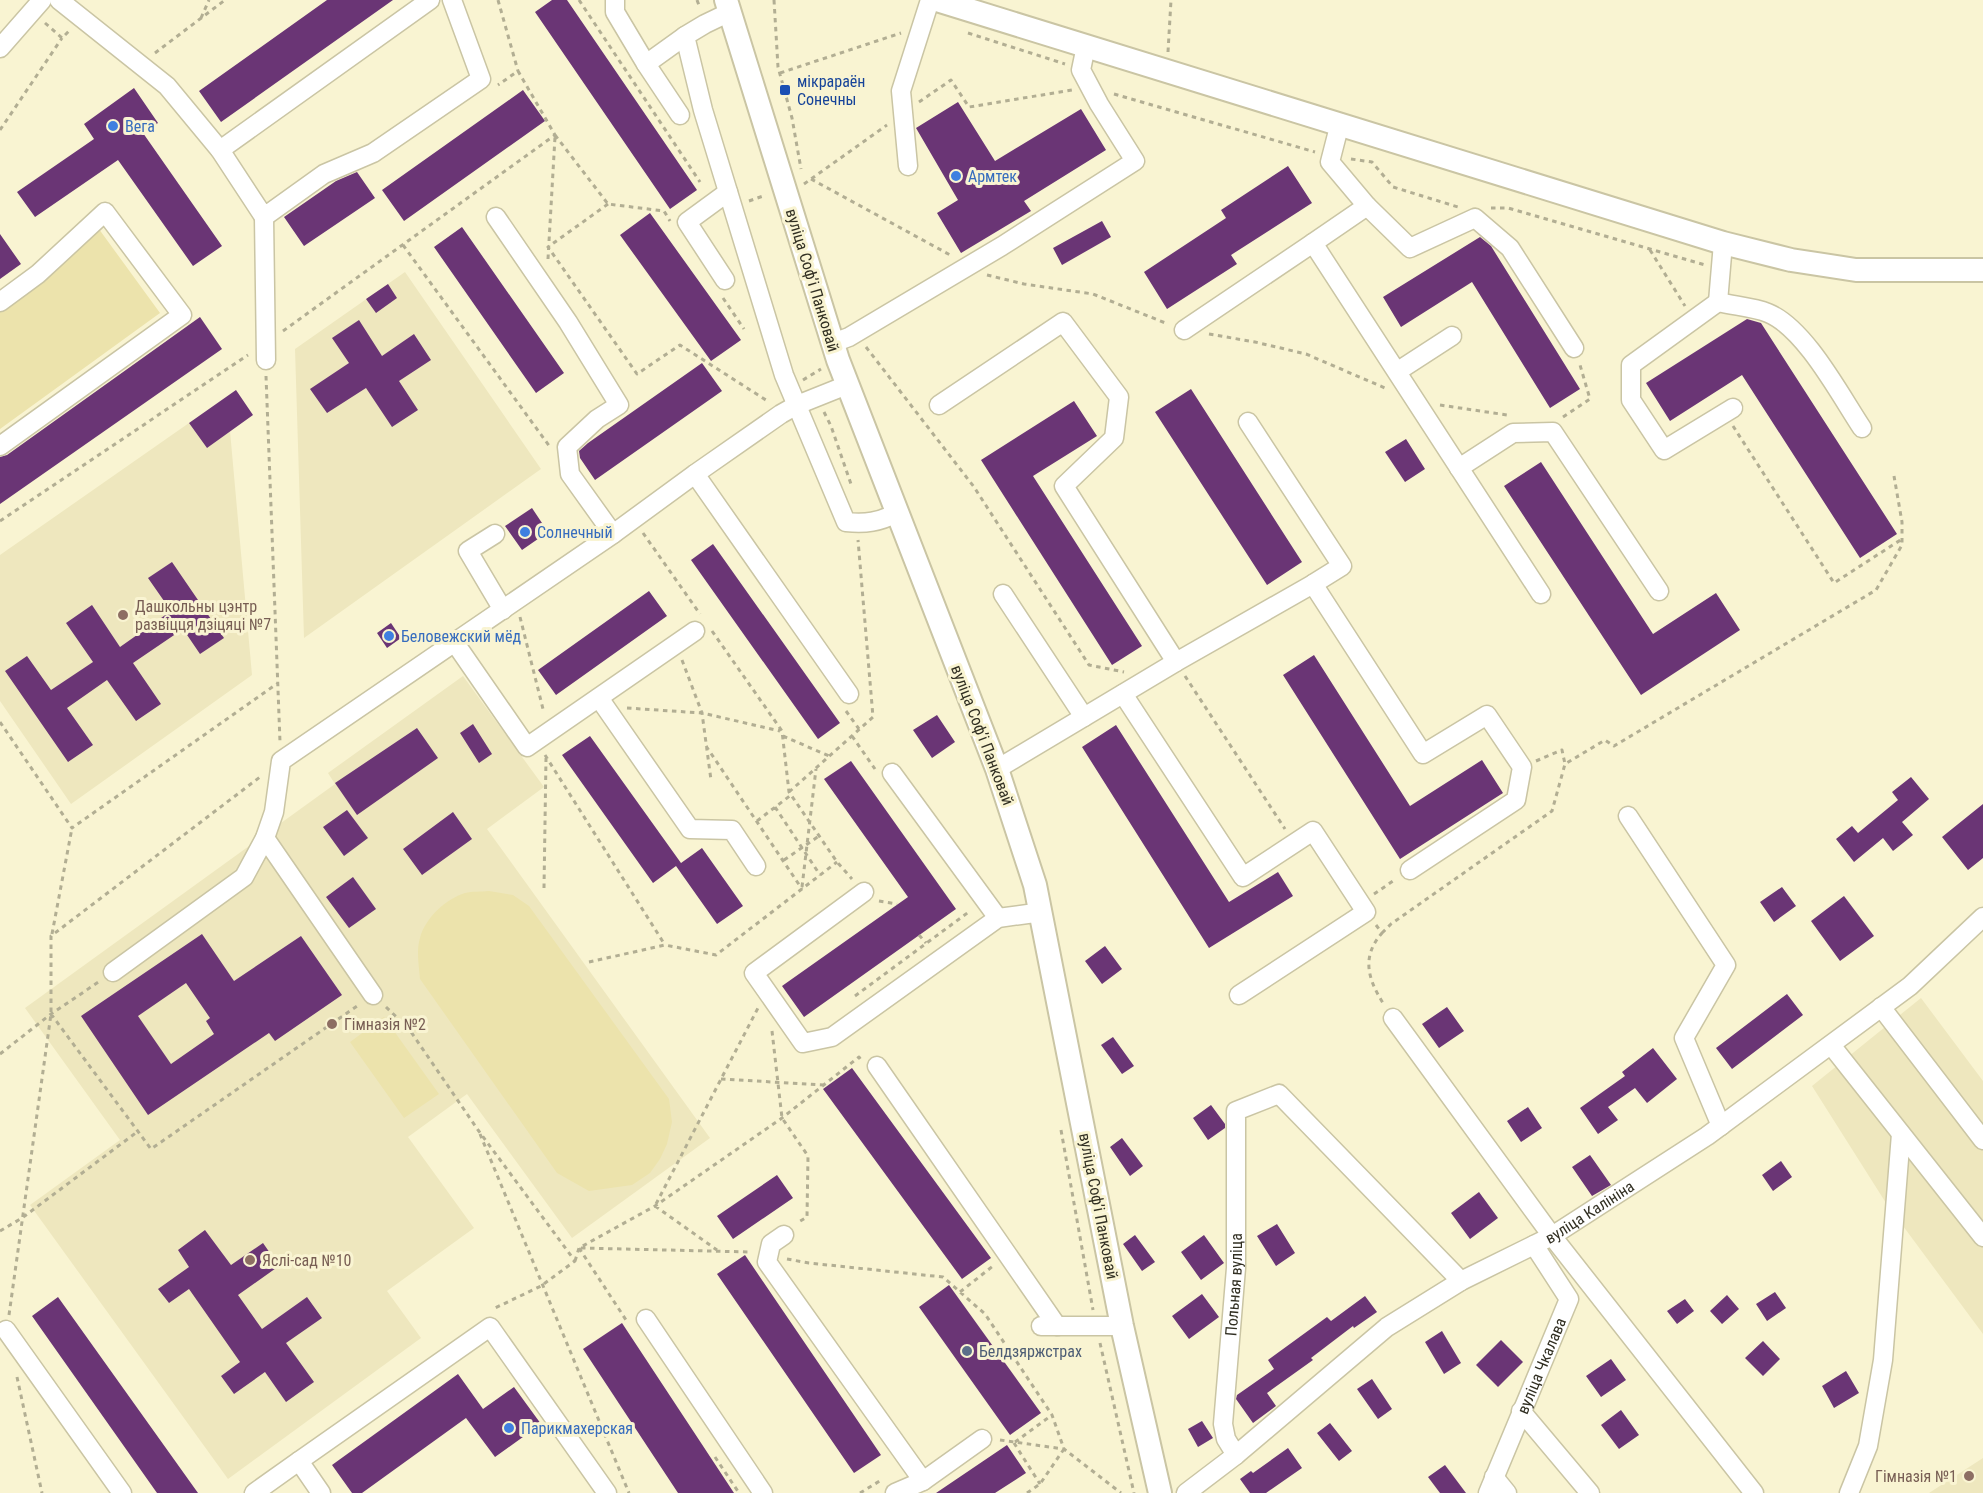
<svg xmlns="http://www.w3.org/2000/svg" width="1983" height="1493" viewBox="0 0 1983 1493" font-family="'Roboto Condensed',sans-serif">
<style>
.built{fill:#eee7be}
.green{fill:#ece3ac}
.building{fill:#6a3575;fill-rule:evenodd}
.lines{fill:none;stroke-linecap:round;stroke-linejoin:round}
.minor-casing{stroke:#cac5a4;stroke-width:21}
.major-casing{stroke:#cac5a4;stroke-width:26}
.path{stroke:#b2ae93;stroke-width:3;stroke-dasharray:4.5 4.5;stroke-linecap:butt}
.minor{stroke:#fff;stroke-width:18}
.major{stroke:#fff;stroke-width:22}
.transit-dot{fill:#1a4fb4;stroke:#f9f4d2;stroke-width:2}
.shop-dot{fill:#3f7fe0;stroke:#f9f4d2;stroke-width:2}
.education-dot{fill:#8d6e63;stroke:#f9f4d2;stroke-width:2}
.service-dot{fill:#5c6f8a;stroke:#f9f4d2;stroke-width:2}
.labels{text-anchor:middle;stroke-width:6;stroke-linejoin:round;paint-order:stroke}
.transit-label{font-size:16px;fill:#164399;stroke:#f9f4d2;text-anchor:start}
.shop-label{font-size:16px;fill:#366cbe;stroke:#f9f4d2;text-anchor:start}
.street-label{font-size:16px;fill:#312f22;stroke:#f9f4d2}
.education-label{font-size:16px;fill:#785e54;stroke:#f9f4d2;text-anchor:start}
.service-label{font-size:16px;fill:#4e5e75;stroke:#f9f4d2;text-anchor:start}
</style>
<rect width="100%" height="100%" fill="#f9f4d2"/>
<path class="built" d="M405,272L541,469L304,638L295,349Z
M189,423L207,448L230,431L252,675L71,804L0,701V555Z
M463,676L544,787L487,829L710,1138L572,1238L467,1094L408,1137L474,1228L387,1291L421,1338L228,1479L30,1205L120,1140L25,1008L335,784L328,773Z
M1921,998L1983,1081V1334L1886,1203L1812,1086Z
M1983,1458V1493H1929Z"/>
<path class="green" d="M96,225L160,313L0,429V290Z
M489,891L513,895L529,906L669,1099L672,1122L667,1144L660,1159L650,1173L632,1185L589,1191L557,1173L420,979C419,966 416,951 420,938C425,918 446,899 465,893C472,891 481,892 489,891Z
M384,1017L439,1094L404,1118L350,1042Z"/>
<path class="building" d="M327,0H393L221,122L199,91Z
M552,0H567L697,190L670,209L535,12Z
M134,88L158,123L143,133L222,246L193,266L118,160L35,217L17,192L94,139L84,124Z
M523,90L545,121L404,221L382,190Z
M958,102L995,161L1081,109L1106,150L1024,201L1031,211L961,253L937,213L958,200L916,128Z
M1288,166L1312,203L1231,255L1237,264L1167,309L1144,272L1226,218L1221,210Z
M357,172L375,198L304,246L284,217L336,181Z
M650,213L741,340L711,361L620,235Z
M1102,221L1111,237L1062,265L1053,248Z
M462,227L564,373L536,393L434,247Z
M0,234L21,264L0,279Z
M1480,237L1491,246L1580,389L1550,408L1472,282L1401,327L1383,297Z
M388,284L397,298L376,313L366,299Z
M200,317L222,349L0,504V457L7,455Z
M1747,319L1761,323L1897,534L1860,558L1742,375L1670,421L1646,383Z
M359,320L382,356L414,334L431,360L399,381L418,410L392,427L366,388L327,413L310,389L349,363L332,338Z
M702,363L722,391L595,480L580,458L579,451L588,443Z
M1191,389L1302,562L1267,585L1155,412Z
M236,390L253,415L207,448L189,423Z
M1074,401L1097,436L1033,476L1142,646L1112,665L981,460Z
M1406,439L1425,469L1405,482L1385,452Z
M1541,462L1653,634L1716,593L1740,630L1641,695L1504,486Z
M532,508L548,532L522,550L505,526Z
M713,544L840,723L818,739L691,560Z
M172,562L224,638L200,654L183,629L133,663L161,704L136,721L107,680L67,708L93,745L68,762L5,671L27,656L51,690L93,662L66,623L92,605L120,647L171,611L148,578Z
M649,591L667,616L556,695L538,670Z
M391,623L401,638L387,648L377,633Z
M1314,655L1410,806L1482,760L1503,793L1400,859L1283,675Z
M937,715L955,742L932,758L913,730Z
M473,724L492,754L479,763L460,733Z
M1116,725L1229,902L1278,872L1293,896L1209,948L1082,747Z
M417,728L438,758L357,815L335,783Z
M590,736L681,863L702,848L743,906L717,924L676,866L653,883L562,755Z
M851,761L956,909L804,1017L782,986L908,897L824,779Z
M1911,777L1929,799L1902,822L1913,835L1893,851L1883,838L1854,862L1836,839L1852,826L1858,833L1898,800L1892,792Z
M1983,804V858L1968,870L1942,837Z
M347,810L368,838L344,856L323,827Z
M453,812L472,839L422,875L403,849Z
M353,877L376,909L349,928L326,897Z
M1782,887L1796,906L1774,922L1760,902Z
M1844,896L1874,936L1840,961L1811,921Z
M202,934L234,981L301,936L342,995L275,1041L269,1033L148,1115L81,1016ZM186,983L210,1018L206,1021L214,1034L171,1064L138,1016Z
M1105,946L1122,969L1102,984L1085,961Z
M1787,994L1803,1015L1732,1069L1716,1048Z
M1447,1007L1464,1031L1439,1048L1422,1024Z
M1113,1037L1134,1066L1122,1074L1101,1045Z
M1653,1048L1677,1079L1647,1103L1635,1088L1608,1107L1618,1120L1598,1134L1580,1108L1625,1076L1622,1072Z
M852,1068L991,1258L962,1279L823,1089Z
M1211,1105L1225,1124V1128L1208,1140L1193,1118Z
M1528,1107L1542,1128L1521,1142L1507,1121Z
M1122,1138L1143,1166L1130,1176L1110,1147Z
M1590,1155L1611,1185L1592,1196L1572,1167Z
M1781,1161L1792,1177L1773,1191L1762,1175Z
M777,1175L793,1198L733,1239L717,1216Z
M1479,1192L1498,1218L1470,1239L1451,1213Z
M1277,1224L1295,1253L1276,1266L1257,1236Z
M205,1230L231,1265L263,1243L279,1266L238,1295L262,1329L307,1297L322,1318L286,1343L314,1382L286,1402L265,1372L234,1394L221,1376L240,1362L189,1289L169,1303L158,1289L189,1267L178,1250Z
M1135,1235L1155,1262L1142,1271L1123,1244Z
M1204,1235L1224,1263L1201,1280L1181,1252Z
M745,1255L881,1455L854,1473L717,1274Z
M949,1285L1041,1413L1010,1435L919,1307Z
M1775,1292L1786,1308L1767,1321L1756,1304Z
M1202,1294L1219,1317L1189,1339L1172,1316Z
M1727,1295L1739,1309L1722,1324L1710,1311Z
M1365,1296L1377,1312L1354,1328L1353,1326L1311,1358L1313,1360L1267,1393L1276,1406L1253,1423L1236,1399L1237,1395L1274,1369L1268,1360L1327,1317L1331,1321Z
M58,1297L198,1493H157L32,1316Z
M1685,1299L1694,1311L1677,1324L1667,1311Z
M622,1323L734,1493H678L583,1349Z
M1442,1331L1461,1363L1444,1374L1425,1342Z
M1501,1340L1523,1362L1498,1387L1476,1365Z
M1763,1341L1780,1359L1763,1376L1745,1358Z
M1611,1359L1626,1380L1601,1397L1586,1376Z
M1846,1371L1859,1393L1834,1408L1822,1386Z
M458,1374L483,1409L514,1387L541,1424L495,1457L466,1418L362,1493H352L332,1465Z
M1372,1379L1392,1409L1378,1419L1357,1389Z
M1621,1410L1639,1435L1619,1449L1601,1425Z
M1202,1421L1213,1438L1198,1447L1188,1429Z
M1330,1423L1352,1451L1339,1461L1317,1433Z
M1007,1445L1026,1473L995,1493H936Z
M1288,1448L1302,1468L1266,1493H1250L1240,1479L1251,1471L1253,1473Z
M1445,1465L1466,1493H1440L1428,1477Z"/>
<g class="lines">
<g class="minor-casing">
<g id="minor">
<path d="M59,0L167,86L220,150L264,217L324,174L373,153L481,79L452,0"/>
<path d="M615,0V12L646,64"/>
<path d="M730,12L705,24L685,36L703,110L784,375L846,522C866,524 879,522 897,513"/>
<path d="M0,48L42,0"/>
<path d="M680,115L646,64L685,36"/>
<path d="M1340,123L1330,162L1367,206L1313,243L1541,594"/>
<path d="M220,150L430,0"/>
<path d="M908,166L901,91L930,0"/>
<path d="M1367,206L1410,248L1475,218L1510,248L1574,348"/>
<path d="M264,217L266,360"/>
<path d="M496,217L568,322L619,405L597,419L567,447L570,474L613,534"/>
<path d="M1723,243L1718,302C1734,306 1753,307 1768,313C1805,328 1840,395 1862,428"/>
<path d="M725,280L687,222L728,192"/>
<path d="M0,302L38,274L105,212L182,315L0,446"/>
<path d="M1718,302L1631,365V400L1664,450L1733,408"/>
<path d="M1184,330L1313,243"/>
<path d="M833,343L849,337L1002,246L1135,161L1099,104L1081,70L1086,46"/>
<path d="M1398,371L1452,336"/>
<path d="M939,405L1063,322L1119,397L1114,438L1064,486L1176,662L997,769"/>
<path d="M1459,468L1513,433L1553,432L1659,591"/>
<path d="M695,474L849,694"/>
<path d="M495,534L468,551L503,610"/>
<path d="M1313,584L1423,754L1487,715L1522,767L1516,800L1410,870"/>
<path d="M1003,594L1084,717"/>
<path d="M455,643L527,747L695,631"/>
<path d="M1176,662L1313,584L1342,566L1248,422"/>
<path d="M1123,694L1243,877L1313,831L1366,912L1239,995"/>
<path d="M599,698L690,829L732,830L756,866"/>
<path d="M892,773L998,918"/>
<path d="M1628,816L1726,965L1684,1038L1721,1126"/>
<path d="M265,838L373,995"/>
<path d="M864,892L754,973L803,1043L832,1037L998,918L1042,912"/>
<path d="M113,972L244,877L265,838L274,812L281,761L613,534L695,474L781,414L797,405L847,385"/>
<path d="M1881,1007L1983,1140"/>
<path d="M1393,1018L1552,1236L1754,1493"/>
<path d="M1831,1045L1983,1237"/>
<path d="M877,1066L1057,1326"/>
<path d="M784,1235L771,1244L767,1262L923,1481L895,1493"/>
<path d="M646,1319L763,1493"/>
<path d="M1041,1326H1122"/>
<path d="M6,1330L122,1493"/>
<path d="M1521,1411L1590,1493"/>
<path id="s1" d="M1236,1455L1226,1439L1223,1424L1236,1268V1111L1279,1094L1461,1281"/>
<path d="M1494,1477L1507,1493"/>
<path d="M923,1481L982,1439"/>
<path d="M254,1493L299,1461"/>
<path d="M321,1493L299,1461L490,1327L607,1493"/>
<path id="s2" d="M1186,1493L1236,1455L1387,1327L1461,1281L1552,1236L1707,1136L1910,986L1983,917"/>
<path id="s3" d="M1488,1493L1569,1299L1534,1245"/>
<path d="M1849,1493L1868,1446L1883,1360L1901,1134"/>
</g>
</g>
<g class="major-casing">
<path id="major" d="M726,0L838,360L997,769L1035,885L1122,1326L1160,1493
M937,0L1723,243L1791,260L1856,270H1983"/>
</g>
<path class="path" d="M498,0L518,71
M579,0L700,182
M697,0L700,8
M774,0L778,67L792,118L801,169
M201,18L209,0
M45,23L62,38L71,29
M968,33L1065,64
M1168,52L1171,0
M155,53L225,0
M780,73L901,33
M1114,94L1315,152
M919,102L951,80L969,107L1072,90
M0,130L62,38
M555,135L608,204L664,211L670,221
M1351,159L1372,162L1393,187L1458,207
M811,179L952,256
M804,184L887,125
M749,201L766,195
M608,204L548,247L637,374L680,345L769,402
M1491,208H1508L1705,265
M403,245L550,447
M1650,250L1685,306
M548,259L555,137
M987,275L1024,284L1093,294L1168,324
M723,298L744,329
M283,331L555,135L518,71L498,85
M1209,334L1255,342L1306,354L1385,388
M866,347L974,487L1089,665L1124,672
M266,376L280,742
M803,380L821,369
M1440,405L1507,415
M824,412L831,426L852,487
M1563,417L1590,399L1580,365
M1733,426L1834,583L1902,539
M0,521L248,355
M643,533L700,614
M520,617L544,713
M712,631L782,731L789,792L837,862L852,879
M682,660L702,713L711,780
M1185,676L1285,829
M627,708L702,713L780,731
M846,711L859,729
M0,722L72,828L278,683
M783,736L829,756
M852,736L875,769
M706,746L802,889
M545,755L665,945
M1536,761L1562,750L1565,764
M789,792L873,717L858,540
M775,807L820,875
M757,821L791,795
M784,860L819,836
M802,887L816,769
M544,888L546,758
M1374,894L1396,879
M879,901L897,904
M1376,925L1382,933C1361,957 1368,979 1383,1003
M1382,933L1391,924L1552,811L1565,764L1605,740L1614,746L1876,590L1902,545V522L1894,476
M52,934L72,828
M919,935L926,943
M589,962L665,945L716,955L837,862
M855,996L970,911
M386,1007L409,1029L478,1130L575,1261L541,1286L493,1309
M51,1014L151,1149L360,1004
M772,1031L782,1118L808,1156L807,1217L797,1223
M0,1054L51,1014L100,981
M721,1079L824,1085
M1061,1130L1093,1310
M480,1134L629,1493
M656,1204L758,1008
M655,1206L717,1250
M0,1231L22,1218L137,1132
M579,1248L628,1323
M581,1248L751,1252
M787,1259L809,1263L943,1277L985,1314L1052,1415L1064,1449
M575,1261L579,1248L655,1206L782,1118L859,1057L861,1060
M960,1292L993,1266
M9,1315L51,1014V936L260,777
M1100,1343L1134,1493
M17,1377L42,1493
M1000,1440L1064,1449L1121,1493
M1015,1442L1052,1415
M1014,1443L1040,1484
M715,1457L739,1493
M860,1493L883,1479
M1027,1493L1040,1484L1064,1449"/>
<use href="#minor" class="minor"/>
<use href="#major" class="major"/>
</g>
<rect class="transit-dot" x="779" y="84" width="12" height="12" rx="3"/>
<g class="shop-dot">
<circle cx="113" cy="126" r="6"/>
<circle cx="956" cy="176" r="6"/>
<circle cx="525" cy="532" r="6"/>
<circle cx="389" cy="636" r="6"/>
<circle cx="509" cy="1428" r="6"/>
</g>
<g class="education-dot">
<circle cx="123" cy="615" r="6"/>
<circle cx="332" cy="1024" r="6"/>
<circle cx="250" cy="1260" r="6"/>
<circle cx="1969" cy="1476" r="6"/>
</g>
<circle class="service-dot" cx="967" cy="1351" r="6"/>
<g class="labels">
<g class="transit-label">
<text x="797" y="87">мікрараён<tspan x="797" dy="18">Сонечны</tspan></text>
</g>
<g class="shop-label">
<text x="125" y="132">Вега</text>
<text x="968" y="182">Армтек</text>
<text x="537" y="538">Солнечный</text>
<text x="401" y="642">Беловежский мёд</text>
<text x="521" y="1434">Парикмахерская</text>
</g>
<g class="street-label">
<text transform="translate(813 280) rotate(73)" y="6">вуліца Софʼі Панковай</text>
<text transform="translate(983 735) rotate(69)" y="6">вуліца Софʼі Панковай</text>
<text transform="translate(1099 1206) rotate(79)" y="6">вуліца Софʼі Панковай</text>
<text dy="6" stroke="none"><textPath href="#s2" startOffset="494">вуліца Калініна</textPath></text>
<text dy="6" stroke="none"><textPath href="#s1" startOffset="174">Польная вуліца</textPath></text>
<text dy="6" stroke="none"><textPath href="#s3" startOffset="138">вуліца Чкалава</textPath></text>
</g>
<g class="education-label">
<text x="135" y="612">Дашкольны цэнтр<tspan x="135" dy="18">развіцця дзіцяці №7</tspan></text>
<text x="344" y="1030">Гімназія №2</text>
<text x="262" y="1266">Яслі-сад №10</text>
<text x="1957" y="1482" text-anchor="end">Гімназія №1</text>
</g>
<g class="service-label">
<text x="979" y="1357">Белдзяржстрах</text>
</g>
</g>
</svg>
